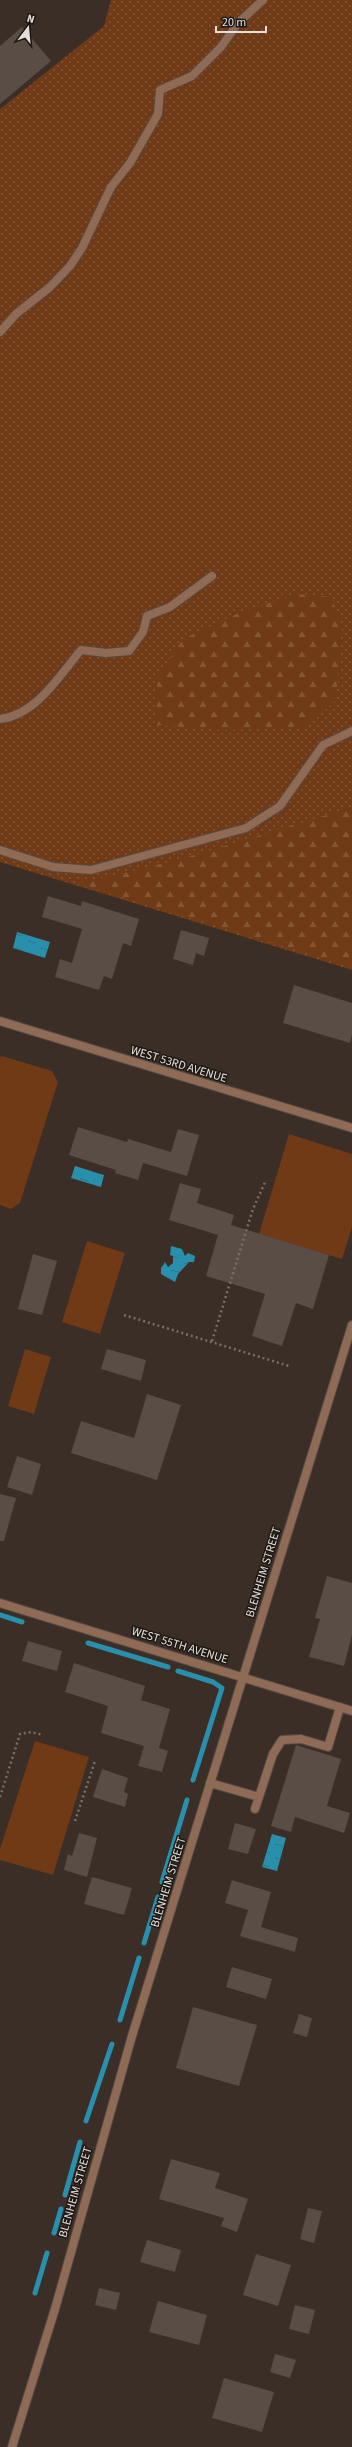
<svg xmlns="http://www.w3.org/2000/svg" width="352" height="2447" viewBox="0 0 352 2447" font-family="'Source Sans 3',sans-serif">
<style>
.grass{fill:url(#grass-dots)}
.forest{fill:url(#forest-firs)}
.park{fill:#6f3a15}
.water{fill:url(#water-ripples)}
.lines{fill:none;stroke-linecap:round;stroke-linejoin:round}
.stream{stroke:#2890ad;stroke-width:5}
.building{fill:#5a4d45}
.lane-casing{stroke:#564a44;stroke-width:10}
.street-casing{stroke:#564a44;stroke-width:10}
.path{stroke:#796f69;stroke-width:2.5;stroke-dasharray:2 3;stroke-linecap:butt}
.lane{stroke:#8f6b55;stroke-width:8}
.street{stroke:#8f6b55;stroke-width:8}
.labels{text-anchor:middle;stroke-width:3;stroke-linejoin:round;paint-order:stroke}
.street-label{font-size:12px;fill:#e6deda;stroke:#1d1814}
</style>
<defs>
<pattern id="grass-dots" width="8" height="8" patternUnits="userSpaceOnUse"><rect width="8" height="8" fill="#6f3a15"/><path d="M2 2h.1M6 6h.1" fill="none" stroke="#845636" stroke-width="1.8" stroke-linecap="round"/></pattern>
<pattern id="forest-firs" width="22" height="20" patternUnits="userSpaceOnUse"><rect width="22" height="20" fill="#6f3a15"/><path d="M5 1l3.5 6h-7zM16 11l3.5 6h-7z" fill="#845636"/></pattern>
<pattern id="water-ripples" width="26" height="14" patternUnits="userSpaceOnUse"><rect width="26" height="14" fill="#2890ad"/><path d="M2 4q2-2 4 0t4 0M15 11q2-2 4 0t4 0" fill="none" stroke="#327587"/></pattern>
</defs>
<rect width="100%" height="100%" fill="#3a2e27"/>
<path class="grass" d="M111,0H352V970L0,862V109L104,26Z"/>
<path class="forest" d="M298,594L331,597L342,627L336,700L306,728L223,730L157,725V678L183,639L239,613Z
M352,807V967L75,883C170,866 260,835 352,807Z"/>
<path class="park" d="M2,1056L52,1071L58,1082L20,1203L11,1209L0,1205V1057Z
M289,1134L352,1154V1227L342,1259L259,1234Z
M87,1241L125,1253L100,1334L62,1322Z
M25,1349L51,1357L34,1414L8,1406Z
M35,1741L89,1757L53,1875L0,1860V1849Z"/>
<path class="water" d="M17,932L50,942L45,958L13,948Z
M75,1166L104,1175L101,1187L71,1178Z
M171,1246L182,1249L185,1256L188,1253L195,1256L194,1262H189L178,1274L175,1282L161,1274V1268L165,1262L168,1267L173,1263V1256L170,1255Z
M272,1834L286,1838L277,1871L262,1867Z"/>
<g class="lines">
<path class="stream" d="M0,1615L22,1622
M88,1643L168,1667
M178,1671L213,1682L222,1688L193,1780
M162,1882L187,1800
M144,1943L158,1897
M120,2020L139,1958
M86,2121L112,2044
M65,2195L80,2142
M54,2233L61,2209
M35,2293L47,2253"/>
</g>
<path class="building" d="M22,27L51,61L0,104V46Z
M48,896L81,906L82,901L139,919L131,946L123,943L112,979L104,976L99,990L55,977L60,959L72,963L82,929L42,917Z
M181,930L209,938L204,956L196,953L193,965L173,959Z
M294,985L352,1003V1035L350,1043L283,1023Z
M78,1127L127,1142L128,1139L171,1152L178,1129L199,1135L187,1176L143,1163L138,1180L115,1173L116,1170L69,1155Z
M180,1183L201,1189L197,1203L234,1215L231,1225L329,1255L313,1309L296,1303L282,1346L252,1336L265,1294L206,1276L218,1235L169,1220Z
M33,1254L57,1261L42,1315L18,1309Z
M107,1349L146,1360L141,1381L101,1369Z
M147,1394L181,1405L157,1480L71,1453L81,1421L134,1438Z
M17,1456L41,1464L32,1495L7,1487Z
M0,1494L16,1498L4,1541H0Z
M327,1576L352,1583V1635L344,1666L309,1657L320,1619L315,1618Z
M28,1641L62,1651L57,1671L22,1661Z
M74,1663L145,1686L141,1700L170,1709L159,1748L168,1751L162,1772L138,1766L144,1746L101,1733L108,1706L65,1692Z
M296,1745L341,1759L327,1806L350,1813L344,1833L295,1817L291,1832L271,1826Z
M102,1769L128,1778L124,1792L128,1794L125,1807L93,1797Z
M235,1823L256,1829L248,1854L228,1849Z
M79,1833L97,1838L87,1877L64,1870L68,1854L72,1856Z
M92,1877L132,1888L124,1915L84,1904Z
M232,1880L271,1892L261,1927L298,1938L295,1952L240,1936L248,1910L225,1903Z
M232,1967L272,1979L266,1999L226,1987Z
M193,2007L257,2025L239,2086L176,2068Z
M299,2014L312,2018L307,2037L293,2033Z
M171,2159L220,2173L215,2188L248,2199L237,2232L221,2226L224,2218L159,2199Z
M308,2208L322,2211L314,2243L300,2239Z
M147,2240L181,2250L175,2272L140,2262Z
M256,2254L291,2265L278,2306L243,2295Z
M99,2288L120,2293L116,2310L95,2305Z
M158,2301L207,2315L199,2345L149,2332Z
M295,2305L315,2310L309,2334L289,2329Z
M275,2354L296,2360L290,2378L270,2372Z
M224,2378L274,2392L262,2432L212,2418Z"/>
<g class="lines">
<g class="lane-casing">
<path id="lane" d="M0,332L16,314L50,287L70,266L82,248L111,187L130,163L158,114L160,90L192,76L221,47L238,23L263,0
M0,719C36,715 59,676 81,650L106,653L129,651L143,632L147,616L170,607L212,576
M0,850L53,867L91,870L246,828L280,806L323,745L352,731
M210,1783L259,1797
M255,1809L273,1754L282,1740L301,1739L328,1747L340,1707"/>
</g>
<g class="street-casing">
<path id="street" d="M0,1021L352,1128
M0,1603L352,1711
M12,2447L55,2309L132,2036L352,1325"/>
</g>
<path class="path" d="M124,1315L289,1366
M212,1341L253,1209L266,1180
M0,1797L20,1734L31,1732L43,1735
M75,1821L95,1761"/>
<use href="#lane" class="lane"/>
<use href="#street" class="street"/>
</g>
<g class="labels">
<g class="street-label">
<text transform="translate(179 1064) rotate(17)" y="4">WEST 53RD AVENUE</text>
<text transform="translate(263 1572) rotate(-73)" y="4">BLENHEIM STREET</text>
<text transform="translate(180 1645) rotate(17)" y="4">WEST 55TH AVENUE</text>
<text transform="translate(168 1882) rotate(-73)" y="4">BLENHEIM STREET</text>
<text transform="translate(75 2192) rotate(-74)" y="4">BLENHEIM STREET</text>
</g>
</g>
<g transform="translate(28 28) rotate(16)" stroke="#1d1814" stroke-width="3" paint-order="stroke">
<path d="M0-3L7 15L0 10L-7 15Z" fill="#e6deda"/>
<text y="-6" font-size="11" font-weight="bold" text-anchor="middle" fill="#e6deda">N</text>
</g>
<path d="M216 26v6h50v-6" fill="none" stroke="#e6deda" stroke-width="2"/>
<text x="222" y="26" font-size="12" fill="#e6deda" stroke="#1d1814" stroke-width="3" paint-order="stroke">20 m</text>
</svg>
